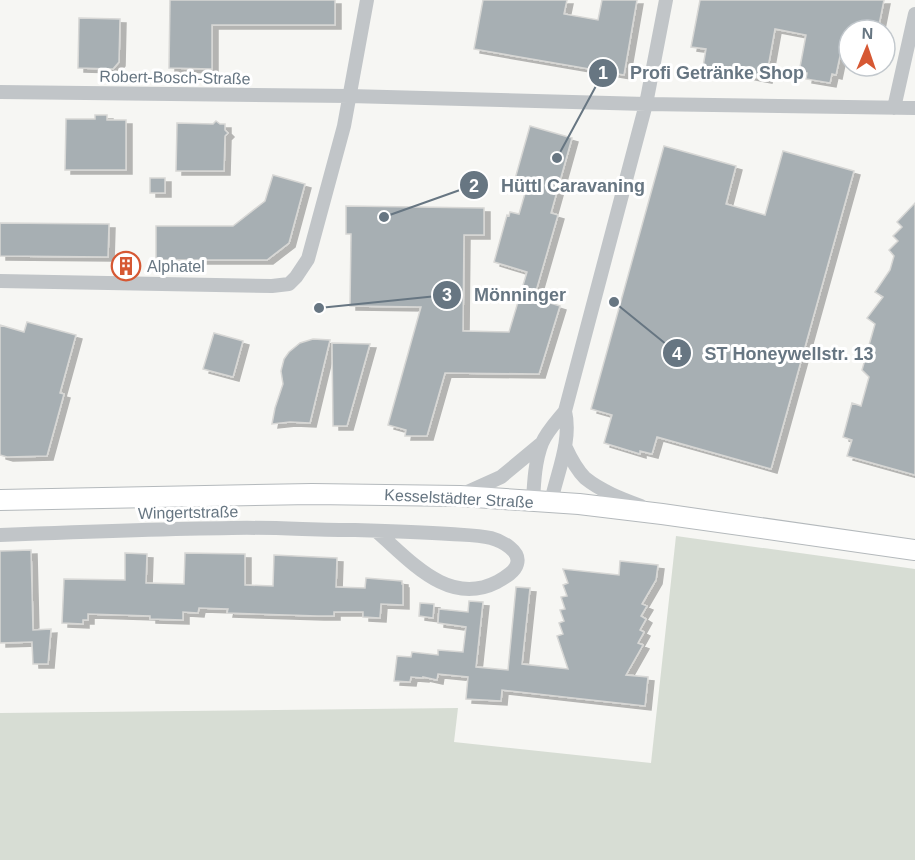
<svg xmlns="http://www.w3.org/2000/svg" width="915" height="860" viewBox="0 0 915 860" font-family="Arial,sans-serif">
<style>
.green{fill:#d7ddd4}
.building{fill:#a7afb3;stroke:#d7d7d5;stroke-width:1.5;filter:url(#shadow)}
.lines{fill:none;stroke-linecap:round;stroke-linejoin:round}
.secondary-casing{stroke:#b4b9bc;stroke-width:22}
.street{stroke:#c1c5c8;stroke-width:14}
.secondary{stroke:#fff;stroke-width:20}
.labels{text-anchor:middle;stroke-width:6;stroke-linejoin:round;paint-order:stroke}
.street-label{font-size:16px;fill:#677682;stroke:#fff}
.poi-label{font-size:16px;fill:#677682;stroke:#fff;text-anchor:start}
.leader{fill:none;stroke:#677682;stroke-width:2}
.callout-dot{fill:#677682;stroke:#fff;stroke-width:2}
.mark-label{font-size:18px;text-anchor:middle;font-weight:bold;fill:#fff}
.callout-label{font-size:18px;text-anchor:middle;font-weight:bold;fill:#677682;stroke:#fff;stroke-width:6;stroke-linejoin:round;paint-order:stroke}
</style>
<defs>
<filter id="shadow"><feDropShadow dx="6" dy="4" stdDeviation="0" flood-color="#0004"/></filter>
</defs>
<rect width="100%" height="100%" fill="#f6f6f3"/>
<path class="green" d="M676,536L915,569V860H0V713L458,708L454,742L651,763Z"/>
<path class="building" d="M170,0H335V25H212V69L169,68Z
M483,0H567L564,14L598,20L602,0H637L624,75L474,49Z
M700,0H884L878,30H849V43L843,42L836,75L832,74L830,83L806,79L807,73L802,72L803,68L800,67L806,35L775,29L766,79L703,67L706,49L691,47Z
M79,18L120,19L119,62L113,69L78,68Z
M95,115H107V120H126V170H65L66,119H95Z
M216,121L220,124H225V130L228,133L225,136L224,171H176L177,123L213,124Z
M530,126L572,138L551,213L558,215L534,298L560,306L539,374L445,373L427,436H405L406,430L388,425L421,307L350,306L351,234H346V206L484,208V235H464L463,331L509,332L527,272L494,262L507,215L509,216L510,212L519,214L526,190L513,186Z
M664,146L736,166L726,204L765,215L783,151L854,171L771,469L657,437L652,454L640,451V454L604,443L612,415L591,409Z
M273,175L305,184L289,243L267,260H156V226H233L265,201Z
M150,178H165V193H150Z
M915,203V475L847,456L852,440L843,437L852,403L861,406L869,377L862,370L875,324L867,318L883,297L875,292L890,270L894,256L889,250L898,241L893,236L902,227L897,222Z
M0,223L109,224L108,257L0,256Z
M27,322L76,335L60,393L64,394L47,456L7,457L0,455V325L24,332Z
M214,333L243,341L233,377L203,369Z
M313,339L330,340L310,423L290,422L272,424L275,408L283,384L281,371L284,359L289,352L300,343Z
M332,343L370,344L347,426H333Z
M31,550L33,630L51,629L48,664H33L32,642L0,643V551Z
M125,553L147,554L146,583L184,584L185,553L245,554V585L273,586L274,555L337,558L336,587L365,588L366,578L402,581V584H403V605L381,604L380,618L363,617V612H334V616H318L227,613L228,609L199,608L198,613L183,612V620L150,619V616L88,614V620H83V624L62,623L64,579L125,580Z
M620,561L658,565L656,580L642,604L647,606L641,616L646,619L640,630L644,632L638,643L643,645L626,675L648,677L645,706L502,690L501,701L466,699L468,677L438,674L437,680L423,677V678L411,677L410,682L394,681L397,656L411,657L412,652L438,655V650L463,652L466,627L438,623L439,609L468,612L469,601L483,602L476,667L508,670L516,587L530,588L522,664L568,669L557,636L563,634L559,623L564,621L560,610L565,609L561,597L567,596L563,585L568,583L563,569L619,575Z
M420,603L434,604L433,618L419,616Z"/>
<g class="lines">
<g class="secondary-casing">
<path id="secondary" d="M0,500L312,494L460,496L579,504L662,514L915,550"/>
</g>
<path class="street" d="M0,92L349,96L646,104L915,108
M894,108L915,14
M0,281L272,286L289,284L296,277L308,259L344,126L367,0
M565,446C570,457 576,469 585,478C601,491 622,499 641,506
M461,495L501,477L542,443
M533,501C534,482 535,461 542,443C547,431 557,421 565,411L646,104L666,0
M551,502C557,473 572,441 565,411
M0,535C77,532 155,529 232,528C273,527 314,530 355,530C387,531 419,532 450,534C464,535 478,535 491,538C502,541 521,551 517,564C515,572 504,578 497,582C448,607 410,560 376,531"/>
<use href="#secondary" class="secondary"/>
</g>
<defs>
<g id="building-ring" transform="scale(1.5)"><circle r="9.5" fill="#fff" stroke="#d65833" stroke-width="1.5"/><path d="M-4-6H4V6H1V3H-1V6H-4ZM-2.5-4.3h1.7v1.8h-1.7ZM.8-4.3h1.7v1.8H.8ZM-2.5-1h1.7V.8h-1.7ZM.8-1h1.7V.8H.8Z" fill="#d65833"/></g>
</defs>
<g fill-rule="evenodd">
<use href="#building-ring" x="126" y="266"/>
</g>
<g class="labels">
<g class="street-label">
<text transform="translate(175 77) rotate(1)" y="6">Robert-Bosch-Straße</text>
<text transform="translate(459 498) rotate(3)" y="6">Kesselstädter Straße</text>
<text transform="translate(188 512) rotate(-1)" y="6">Wingertstraße</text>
</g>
<g class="poi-label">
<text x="147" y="272">Alphatel</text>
</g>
</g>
<path class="leader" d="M557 158L603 73M384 217L474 185M319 308L447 295M614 302L677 353"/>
<g class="callout-dot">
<circle cx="557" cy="158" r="6"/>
<circle cx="384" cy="217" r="6"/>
<circle cx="319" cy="308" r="6"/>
<circle cx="614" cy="302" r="6"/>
<circle cx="603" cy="73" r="15"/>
<circle cx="474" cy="185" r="15"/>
<circle cx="447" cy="295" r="15"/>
<circle cx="677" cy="353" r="15"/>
</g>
<g class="mark-label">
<text x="603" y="79">1</text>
<text x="474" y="192">2</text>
<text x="447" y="301">3</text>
<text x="677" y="360">4</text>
</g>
<g class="callout-label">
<text x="717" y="79">Profi Getränke Shop</text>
<text x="573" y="192">Hüttl Caravaning</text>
<text x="520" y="301">Mönninger</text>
<text x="789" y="360">ST Honeywellstr. 13</text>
</g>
<g transform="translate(867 48) rotate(2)"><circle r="28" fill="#ffffff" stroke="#c2c8cd" stroke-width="1.5"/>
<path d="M0-4.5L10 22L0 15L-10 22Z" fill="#d65833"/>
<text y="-9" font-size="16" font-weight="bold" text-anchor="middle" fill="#677682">N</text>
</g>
</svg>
